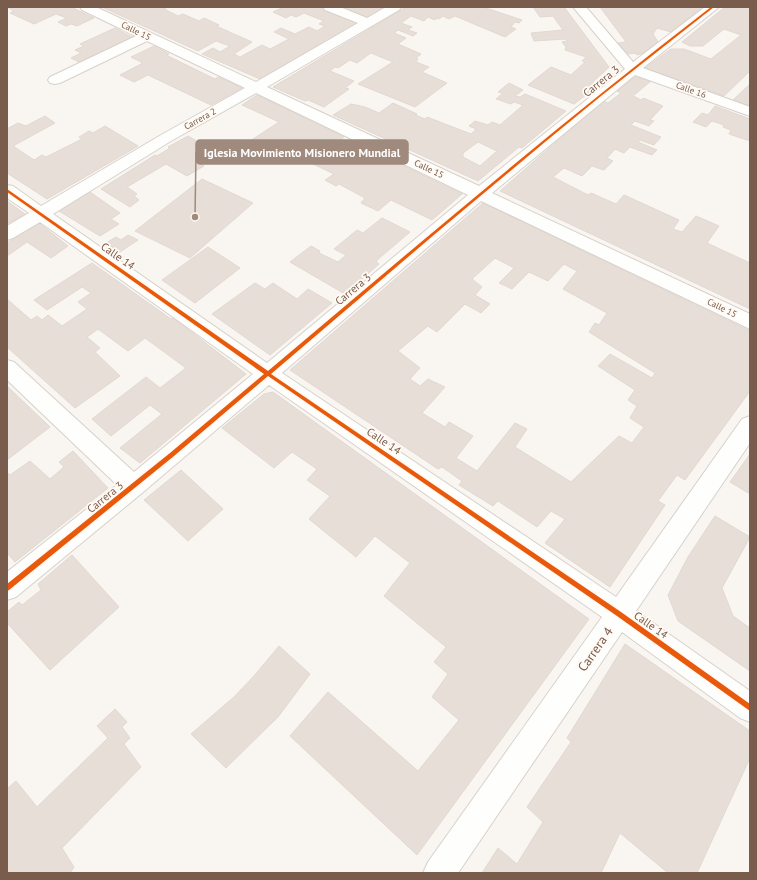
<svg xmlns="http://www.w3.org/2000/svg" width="757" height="880" viewBox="0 0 757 880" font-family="'PT Sans',sans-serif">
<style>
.building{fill:#e6ded7;stroke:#e2d8d2;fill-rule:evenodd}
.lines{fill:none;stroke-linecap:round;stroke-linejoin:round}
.minor-casing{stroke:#d7d1cb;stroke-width:2}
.minor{fill:#fefefd;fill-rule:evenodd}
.cycleway-casing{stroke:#fffaf3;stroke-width:3}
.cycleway{fill:#e8590c;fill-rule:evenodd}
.labels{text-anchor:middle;stroke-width:3.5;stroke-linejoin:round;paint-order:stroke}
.far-street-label{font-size:9px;fill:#7a5c4d;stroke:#fffaf3}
.street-label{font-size:11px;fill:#7a5c4d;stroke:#fffaf3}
.near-street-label{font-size:13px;fill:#7a5c4d;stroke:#fffaf3}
.leader{fill:none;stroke:#9f8a7d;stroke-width:1.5}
.callout-dot{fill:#9f8a7d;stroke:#fffaf3;stroke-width:1.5}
.callout{fill:#9f8a7d;stroke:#9f8a7d;stroke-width:1.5}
.callout-label{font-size:12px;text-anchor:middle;font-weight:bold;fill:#fff}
</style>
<rect width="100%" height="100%" fill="#f9f5f0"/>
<path class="building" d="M7,7H71L94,18L77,26L71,24L66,26L58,22L67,18L56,14L34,24L10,13L14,11Z
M102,7H168L164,9L178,16L183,14L199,21L204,18L219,25L216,26L252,42L234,54L240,57L262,45L270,49L289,39L274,32L281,28L295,34L309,27L317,31L325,26L319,24L324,21L304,13L296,17L291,15L286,18L273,12L284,7H322L332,11L331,12L358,23L260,79L202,54L213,48L220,52L230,46L216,41L198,51Z
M338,7H387L368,18Z
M406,7H483L522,20L519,23L515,22L511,27L516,29L505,37L455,16L449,19L443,16L439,19L437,18L435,20L428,17L424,21L411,16L401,23L412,27L408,30L417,33L413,36L398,30L394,33L406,38L398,44L421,54L416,58L418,59L416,62L429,67L422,72L447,83L415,107L358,84L393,62L371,53L357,63L350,60L338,68L335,67L330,71L354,81L345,88L349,89L324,107L308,100L305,101L273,87Z
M533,7H564L609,67L593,82L599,85L574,104L528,85L551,67L571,75L585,62L582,61L586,57L565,50L566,47L562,42L568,41L565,39L534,41L531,33L563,30L553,16L540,17Z
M600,7H703L671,32L657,28L653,34L658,42L643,53L637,55L635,53L628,54L618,43L626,42Z
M725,7H750V71L724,96L645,68L671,49H684L711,59L741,35L724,29L703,46H690L682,42Z
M115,28L134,38L79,62L71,58L81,53L75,50L84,46L80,44Z
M154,46L169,54L166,55L215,79L218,77L242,88L211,105L148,75L134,82L120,75L143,63L131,57Z
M635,77L651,81L633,96L641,100L643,98L663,106L650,120L654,121L649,126L635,121L631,125L661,137L654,145L640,140L638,142L657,150L652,155L630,147L624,153L615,149L607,158L613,161L604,170L592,166L582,176L564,168L553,177L588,195L591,193L616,204L624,195L679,220L673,229L682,232L696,216L719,226L707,243L750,263V309L500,191L603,101L608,103L621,93L617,91Z
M509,83L523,90L515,96L520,97L525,94L566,111L522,148L519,147L478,181L333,115L351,104L365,107L379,113L393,103L417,114L415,115L425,119L427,117L471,134L476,129L469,126L475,121L488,125L492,122L500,125L523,105L514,102L511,104L496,99L503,93L498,92ZM478,142L497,151L480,166L463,157V153Z
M750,84V106L733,100Z
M257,95L344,137L341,139L359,148L362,146L462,194L432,220L391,200L378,211L361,203L365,198L339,184L336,186L325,180L334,174L271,144L264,148L250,141L279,122L242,105Z
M715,106L750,119V141L729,134L731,130L723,127L724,125L712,121L706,127L693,122L702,113L708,115Z
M45,116L55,123L13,146L34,160L42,155L46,157L82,139L79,137L89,131L93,133L105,126L138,146L47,199L7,173V129L18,123L26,126Z
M188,136L214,151L196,162L204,166L187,176L166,164L127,187L137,194L134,196L139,200L130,207L101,189L155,155L157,156L170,148L168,147Z
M202,179L253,203L190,258L135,231Z
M90,192L120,213L111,219L119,224L100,236L59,211Z
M7,201L25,214L7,224Z
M483,203L750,331V391L685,480L677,475L658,501L665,505L610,587L545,543L565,519L551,511L537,527L498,501L493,506L459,485L462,481L442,467L438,469L290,370Z
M382,218L410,232L376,261L379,264L345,294L290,262L311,246L320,251L319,253L338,262L346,255L334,249L357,230L363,233Z
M39,223L68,246L51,258L27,242L7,256V243Z
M128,235L138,240L120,252L106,243L116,237L121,240Z
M208,247L240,268L195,303L162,280Z
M495,258L514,268L499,283L512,289L529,272L548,281L564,264L577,271L563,289L607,313L599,325L595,323L589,332L655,373L652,378L610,354L598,366L635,390L628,400L637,406L630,418L644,427L632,443L619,436L571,482L515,447L527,429L515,423L477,471L456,458L473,436L449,422L445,427L422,413L445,387L428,379L420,386L410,379L420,368L398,351L428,326L437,332L465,304L481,313L490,304L475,295L482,287L472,279Z
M92,263L171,319L173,318L246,374L140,463L120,448L162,414L150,405L111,436L92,419L146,377L160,388L186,368L145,338L128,351L98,329L87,337L100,348L95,352L120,376L75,408L7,347V299L31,320L37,316L42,320L48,315L62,326L87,309L78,302L91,293L82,287L47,310L34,300Z
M255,283L265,289L273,283L297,299L308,289L332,303L270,355L212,314Z
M7,386L50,427L7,460Z
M273,392L589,619L417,855L290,736L328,692L418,771L459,720L432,697L448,674L434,662L446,647L384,596L410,563L375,536L356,557L309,519L330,496L307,480L317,469L292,452L274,468L222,428L264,394Z
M73,451L108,488L15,562L7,553V472L10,475L30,461L50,479L64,467L59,462Z
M750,454V494L730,482Z
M181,470L223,509L188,541L144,500Z
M715,516L750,537L722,588L733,616L750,628V671L678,621L668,595L688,557Z
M72,555L119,607L50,670L7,623V612L19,602L22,605L41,590L38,584Z
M625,644L750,731V758L697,873H668L620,833L601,873H482L498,848L517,864L543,822L527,807L571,742L567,738Z
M279,646L310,674L278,717L226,768L191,734L234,697L253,677Z
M115,709L127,722L122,727L130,738L124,744L141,767L62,848L74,867L70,873H7V789L16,781L37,807L108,738L97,726Z"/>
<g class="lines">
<g class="minor-casing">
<path id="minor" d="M80,7H96L256,82L358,23L325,10L323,7H340L367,18L386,7H401L399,10L267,87L479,186L625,69L573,7H586L633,62L705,7H719L643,68L750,107V116L635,75L492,193L750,314V329L481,201L282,373L616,597L742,419L750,416V443L636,611L750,691V722L740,718L622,632L458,873H423L428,862L602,617L269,385L142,493L16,597L7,600V572L117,485L7,380V360L14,362L134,472L253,374L40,222L13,238L7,240V226L29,213L7,198V185L13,186L41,206L161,135L245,88L147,41L60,83L55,84L50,83L48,80L50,77L136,36L82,10ZM256,93L468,195L267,363L53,214L171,141Z"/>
</g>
<use href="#minor" class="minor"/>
<g class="cycleway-casing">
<path id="cycleway" d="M711,7H714L601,96L545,142L435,234L271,374L621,612L750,704V711L617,616L268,376L174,456L9,590L7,591V584L170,453L264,374L7,192V189L268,371C414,248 559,124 711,7Z"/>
</g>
<use href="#cycleway" class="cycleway"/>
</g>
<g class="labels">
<g class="far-street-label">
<text transform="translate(136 31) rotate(26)" y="3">Calle 15</text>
<text transform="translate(691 90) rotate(20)" y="3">Calle 16</text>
<text transform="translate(200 119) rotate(-29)" y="3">Carrera 2</text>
<text transform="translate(429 169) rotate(25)" y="3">Calle 15</text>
<text transform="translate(722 308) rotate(26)" y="3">Calle 15</text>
</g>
<g class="street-label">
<text transform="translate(601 81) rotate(-39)" y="4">Carrera 3</text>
<text transform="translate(118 256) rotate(35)" y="4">Calle 14</text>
<text transform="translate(353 289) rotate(-40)" y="4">Carrera 3</text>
<text transform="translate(384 441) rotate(34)" y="4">Calle 14</text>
<text transform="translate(105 497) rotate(-39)" y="4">Carrera 3</text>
<text transform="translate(651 625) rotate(35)" y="4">Calle 14</text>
</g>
<g class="near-street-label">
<text transform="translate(595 649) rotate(-55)" y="5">Carrera 4</text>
</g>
</g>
<path class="leader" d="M195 217L196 152"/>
<circle class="callout-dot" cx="195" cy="217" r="4"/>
<rect class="callout" x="196" y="140" width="212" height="24" rx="4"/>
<g class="callout-label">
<text x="302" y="157">Iglesia Movimiento Misionero Mundial</text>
</g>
<rect width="757" height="880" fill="none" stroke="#7a5c4d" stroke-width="16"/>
</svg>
